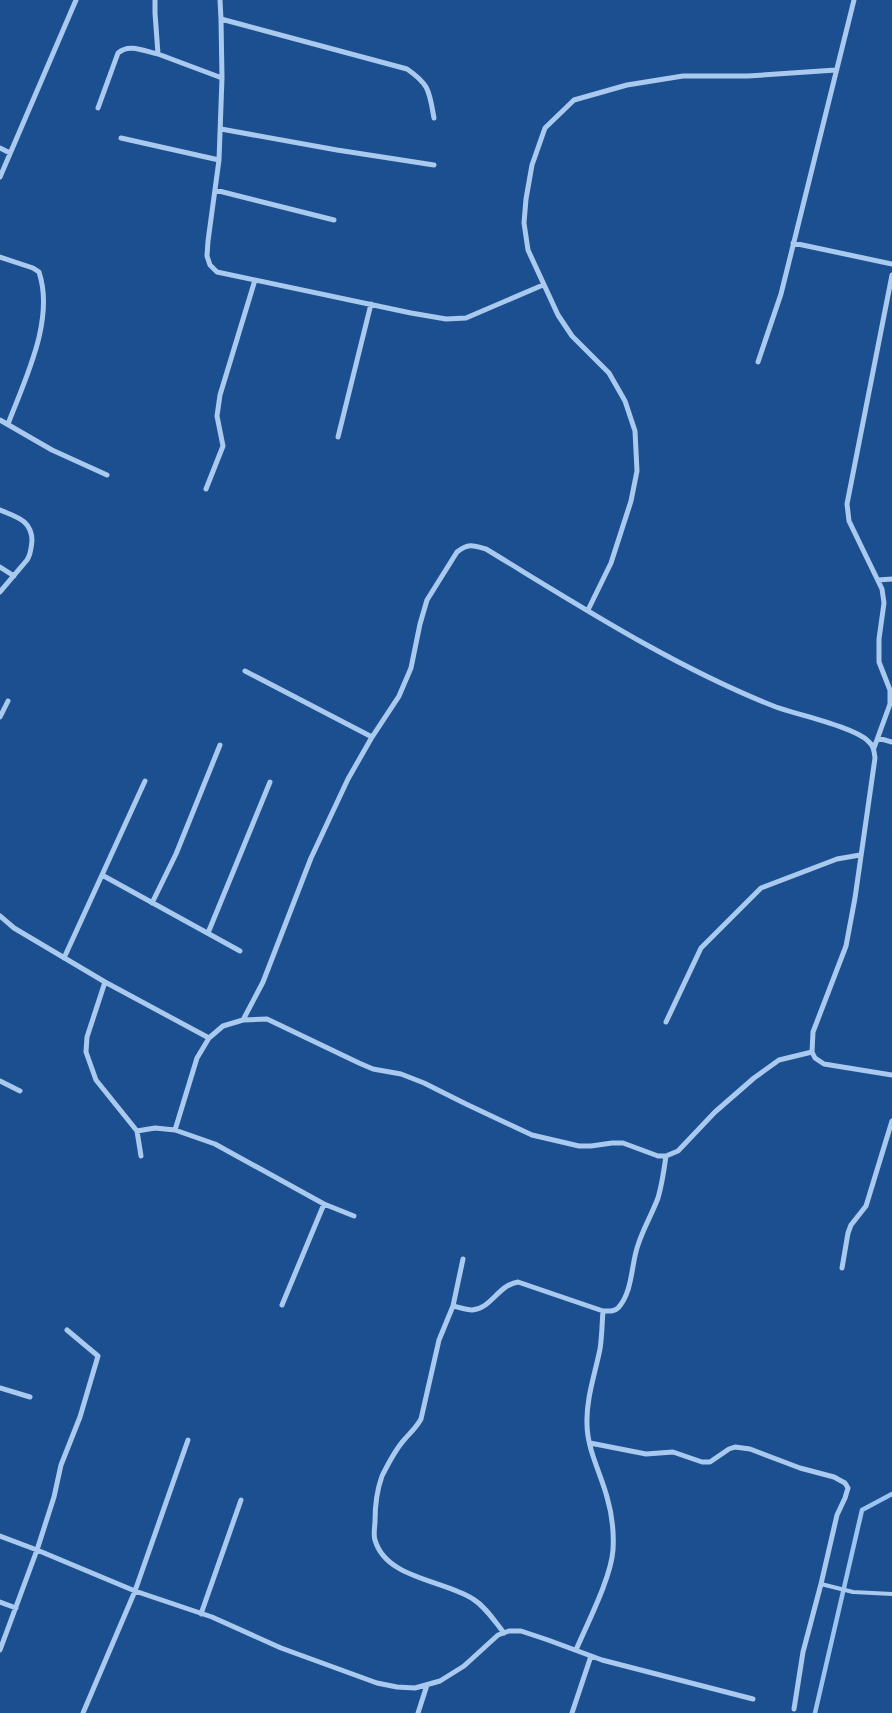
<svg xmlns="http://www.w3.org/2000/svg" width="892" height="1713" viewBox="0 0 892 1713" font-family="'Noto Sans',sans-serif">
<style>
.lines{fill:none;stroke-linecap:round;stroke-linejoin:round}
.stream{stroke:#9cc4f0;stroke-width:4.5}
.service{stroke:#a9c9ee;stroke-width:4}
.minor{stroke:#a9c9ee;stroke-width:5}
</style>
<rect width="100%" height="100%" fill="#1b4f8f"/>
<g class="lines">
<path class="stream" d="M815,1713L862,1510L892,1494"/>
<path class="service" d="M821,1584L853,1592L892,1594"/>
<path class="minor" d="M155,0V13L158,54L222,78L219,160L208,241L207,256L210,265L217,272L411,313L446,319L466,318L543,285
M220,0L221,19L407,69C430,85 429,91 434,118
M221,19L222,78
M98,108L118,53C129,43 144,51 158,54
M221,129L337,150L434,165
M121,138L219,160
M0,148L10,153
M0,177L76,0
M215,190L334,220
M793,243L892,264
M0,257L33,268L39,272C55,320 25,379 8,424
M758,362L781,294L854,0
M0,420L52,450L107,475
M338,437L371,304
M206,489L223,446L217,416L220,395L255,280
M0,510C16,517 32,520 32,541C31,548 31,554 27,560L0,592
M0,567L14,576
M878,580L892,579
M588,610L611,563L631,501L637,471L635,431L625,401L609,373L572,336L558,315L528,250L524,223L526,199L532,165L545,128L574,100L627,85L683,76H748L836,70
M245,671L372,737
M0,717L8,701
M878,738L892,742
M874,748L890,704V690L879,662V639L884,603L882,589L849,521L847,504L892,275
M102,875L240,951
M152,903L176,854L220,745
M0,916L14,928L105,982L209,1038
M208,933L270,782
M64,958L145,781
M105,982L87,1037L86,1052L96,1080L137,1131L141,1156
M243,1020L263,982L311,858L348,779L372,737L399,696L411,668L420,624L427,600L457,552C468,543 473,545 486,549C580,606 674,667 776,707C798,715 854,727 868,741C874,746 874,751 875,758L855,898L846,946L813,1032L812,1052L815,1058L824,1064L892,1075
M666,1022L701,948L761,888L837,859L860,855
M0,1081L20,1091
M175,1130L197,1058L209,1038L223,1026L243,1020L267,1019L359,1063L373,1069L401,1074L424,1083L466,1104L532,1135L579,1146H591L612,1143H623L658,1156H666L678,1151L715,1112L754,1078L779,1060L812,1052
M137,1131L155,1128L175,1130L215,1144L324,1204L354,1216
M463,1259L453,1306L439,1340L421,1419C416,1428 410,1433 404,1440C395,1450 388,1464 382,1476C377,1490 375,1506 375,1521C375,1527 373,1534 375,1540C386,1579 444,1580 473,1599C486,1607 495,1622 504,1633
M842,1268L848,1233L851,1225L866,1206L892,1121
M282,1305L324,1204
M453,1306C458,1307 466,1310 472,1310C491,1309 498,1285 518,1282L603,1311C609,1311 614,1312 618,1308C633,1292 631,1264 638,1245C643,1229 652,1214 658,1198C662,1185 664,1170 666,1156
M0,1388L30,1397
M590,1443L646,1454L673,1452L702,1462H710L729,1449L735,1447L750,1449L800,1468L834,1477L845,1483L848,1488L845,1498L837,1515L821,1584L803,1652L794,1709
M0,1536L37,1550L135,1591L212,1617L281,1648L377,1683L397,1687L415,1688L440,1681L464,1666L498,1635L509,1631H521L548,1640L602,1660L753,1699
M0,1602L16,1608
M201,1614L241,1500
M0,1650L37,1550L54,1497L61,1465L80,1417L98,1356L67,1330
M576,1650C587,1624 611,1578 613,1550C614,1533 612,1514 607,1497C601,1474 587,1449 587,1424C586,1399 595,1374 600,1349C602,1337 602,1323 603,1311
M83,1713L135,1591L188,1440
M418,1713L427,1685
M572,1713L591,1656"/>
</g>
</svg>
